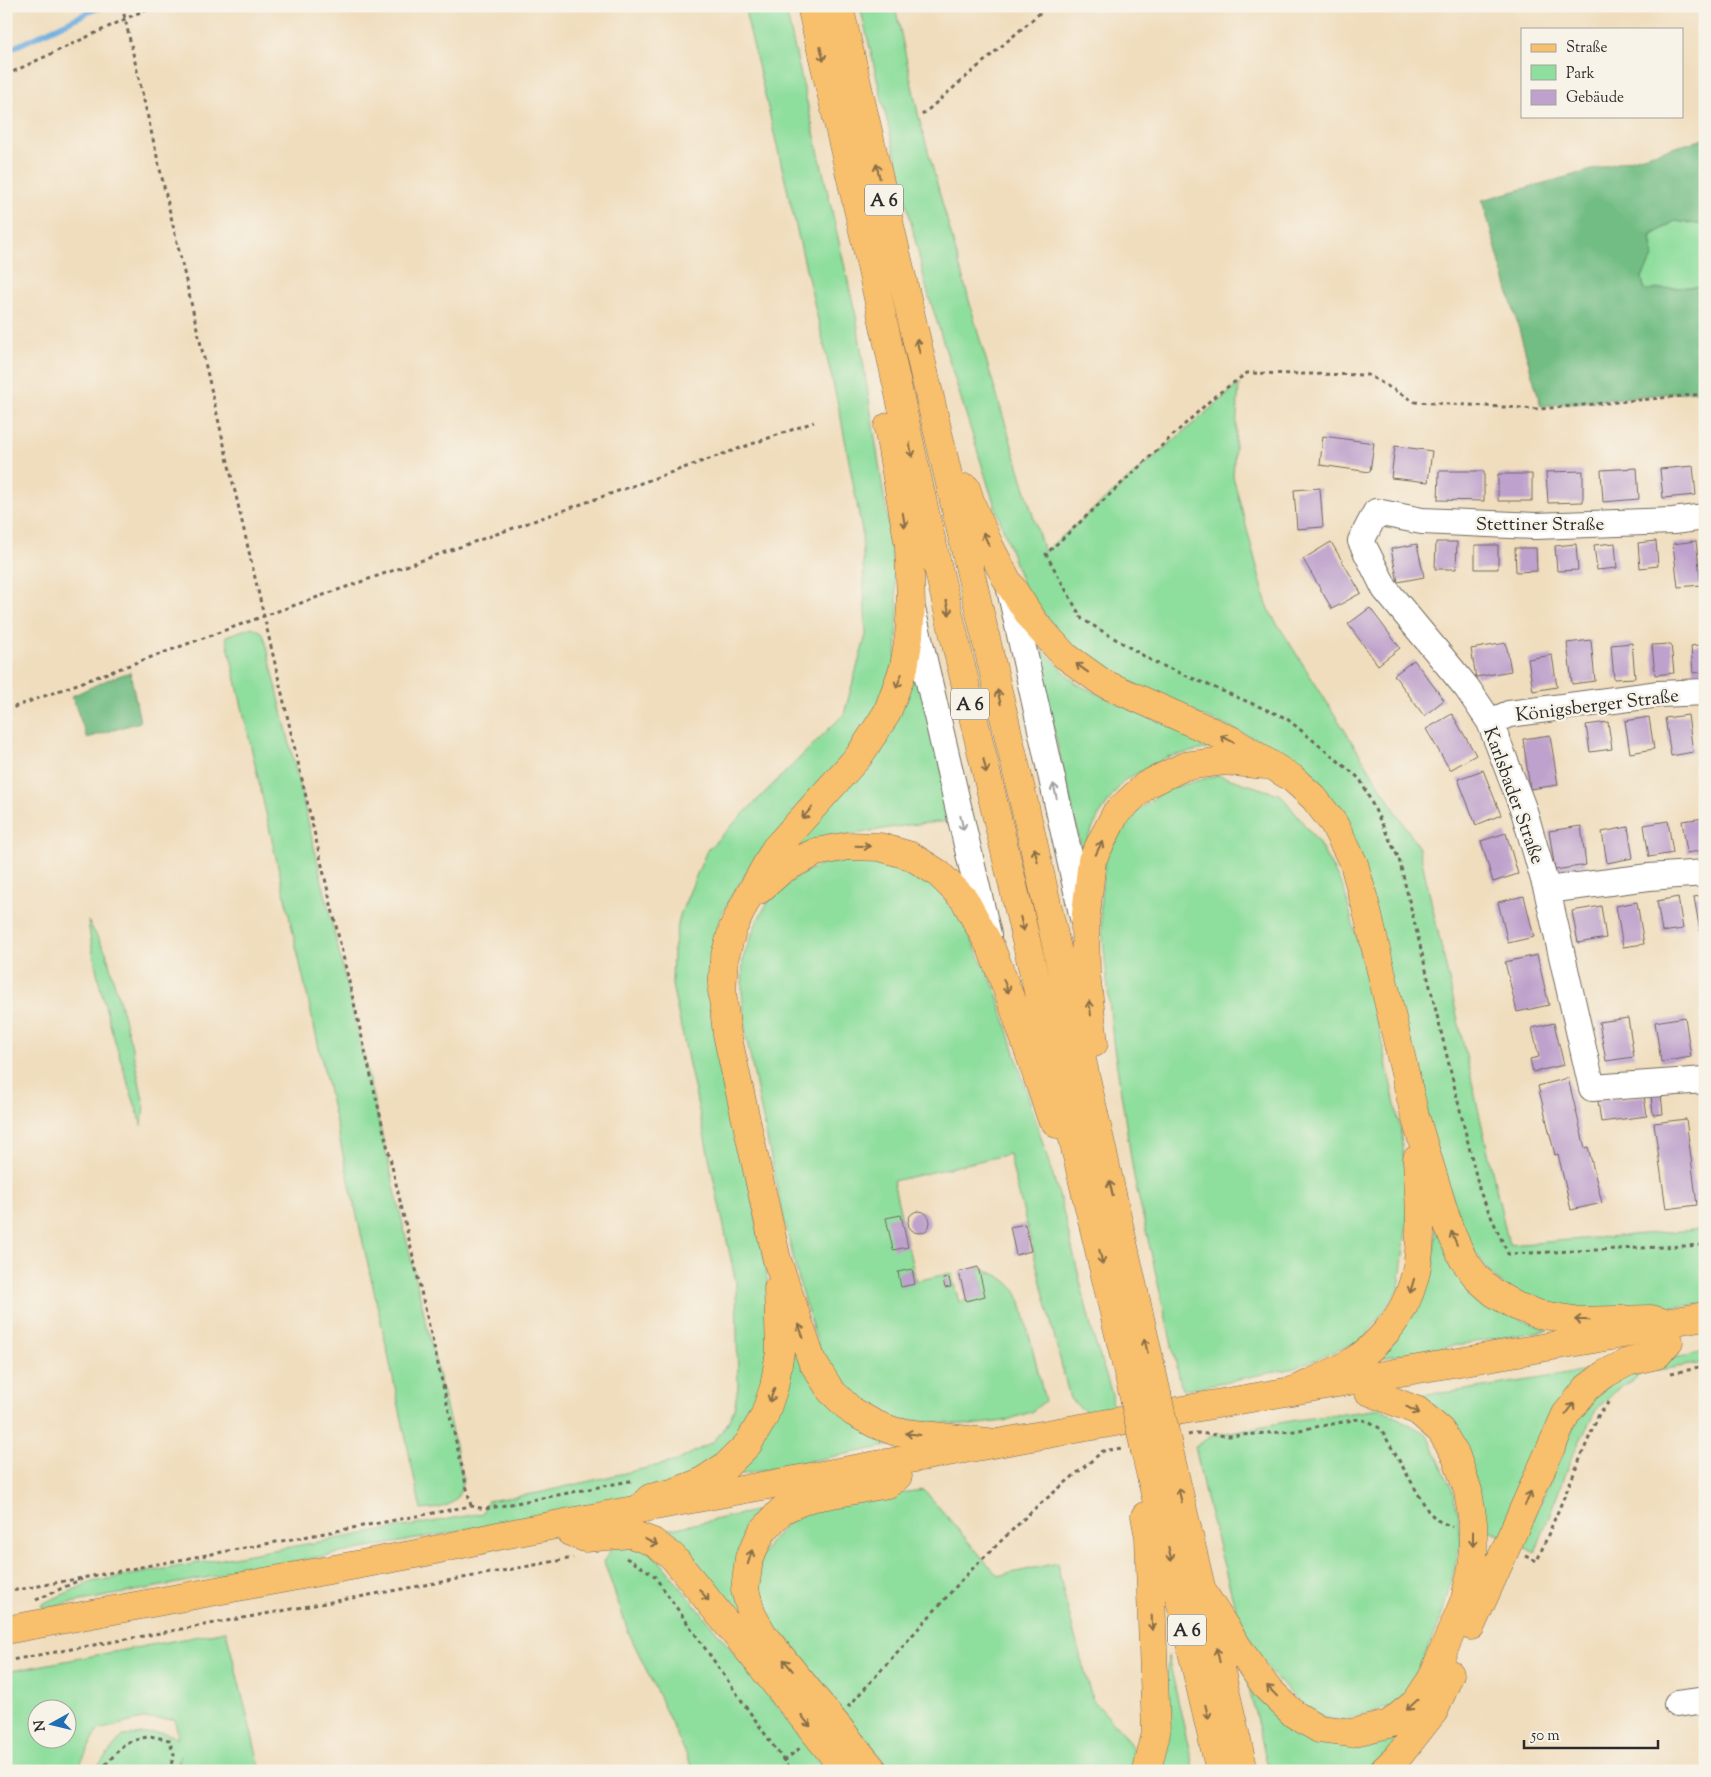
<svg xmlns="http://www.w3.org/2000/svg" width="1711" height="1777" viewBox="0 0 1711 1777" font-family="'Sorts Mill Goudy',serif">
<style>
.green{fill:#8ede9d;stroke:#5c8464;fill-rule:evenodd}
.forest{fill:#72bd84;stroke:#4e7458}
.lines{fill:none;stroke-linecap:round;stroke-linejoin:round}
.stream{stroke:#6bacdf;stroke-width:5.5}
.building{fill:#bea1cc}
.minor-casing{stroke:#70695e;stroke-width:28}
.major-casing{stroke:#70695e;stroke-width:29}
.highway-casing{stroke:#70695e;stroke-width:29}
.path{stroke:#70695e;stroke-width:3;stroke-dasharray:4 4;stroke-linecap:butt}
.minor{stroke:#fff;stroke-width:26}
.major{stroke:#f8bf6c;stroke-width:28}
.highway{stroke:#f8bf6c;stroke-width:28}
.highway-bridge-casing{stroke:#70695e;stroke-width:29;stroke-linecap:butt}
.highway-bridge{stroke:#f8bf6c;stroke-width:28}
.oneway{stroke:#876e48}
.oneway2{stroke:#a0a0a0}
.labels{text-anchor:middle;stroke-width:5;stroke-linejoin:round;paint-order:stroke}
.shield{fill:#f7f3e8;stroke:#686764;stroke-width:1}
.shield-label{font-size:18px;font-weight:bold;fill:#2b2b2b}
.street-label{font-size:19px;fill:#2b2b2b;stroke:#f7f3e8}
</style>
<rect width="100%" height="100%" fill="#f7f3e8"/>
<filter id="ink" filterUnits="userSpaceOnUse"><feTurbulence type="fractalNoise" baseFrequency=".02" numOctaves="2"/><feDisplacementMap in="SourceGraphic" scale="10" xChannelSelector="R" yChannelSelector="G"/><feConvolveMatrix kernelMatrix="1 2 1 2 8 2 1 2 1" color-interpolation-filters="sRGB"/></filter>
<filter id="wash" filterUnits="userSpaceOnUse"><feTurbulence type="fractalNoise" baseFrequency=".0096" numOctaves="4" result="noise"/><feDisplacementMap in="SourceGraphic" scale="20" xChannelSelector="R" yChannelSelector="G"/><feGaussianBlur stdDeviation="1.12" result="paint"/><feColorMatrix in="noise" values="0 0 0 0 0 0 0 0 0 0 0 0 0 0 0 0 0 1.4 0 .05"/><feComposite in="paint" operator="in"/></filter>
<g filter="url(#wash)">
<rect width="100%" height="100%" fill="#f0ddbd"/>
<path class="green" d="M744,6H785L856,316L888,522L898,608L896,660L866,731L756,860L734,891L720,918L712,947L709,985L764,1257L771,1304L772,1371L744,1438L670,1490L492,1525L43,1608L41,1605L44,1603L91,1582L483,1513L487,1501L538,1493L677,1461L714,1441L726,1426L734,1409L738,1387L736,1283L672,985L673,950L680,915L707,850L844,714L866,635L862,531L840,413Z
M860,6H895L919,118L978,333L1044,552L1239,384L1233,476L1268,609L1419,848L1509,1245L1705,1229V1304L1610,1313L1567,1310L1511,1293L1490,1273L1468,1243L1424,1118L1339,809L1309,774L1261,741L1130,685L1066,642L1023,586L990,491L927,290Z
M1675,221L1705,225V286L1644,290L1642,277L1653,257L1650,237Z
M252,627L262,632L265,639L463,1479C459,1507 445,1508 421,1510L385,1340L226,636Z
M1033,641L1077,684L1140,714L1219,746L1167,757L1123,781L1098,817L1082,851Z
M915,661L954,821C898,824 844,835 789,850Z
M1218,775L1281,795L1318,842L1344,889L1376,1015L1400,1128L1409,1204L1399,1289L1364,1339L1295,1368L1182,1390L1134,1177L1113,1041L1100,907L1105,857L1129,818L1164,790Z
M862,859L887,862L927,878L956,909L995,988L1061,1202L1094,1339L1112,1394L1113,1409L1087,1413L1070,1399L1009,1154L893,1181L916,1281L951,1273L959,1302L985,1296L978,1267C999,1276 1012,1279 1021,1302L1045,1401L1031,1412L1004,1421L971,1425L893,1419L842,1389L822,1358L801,1290L780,1202L746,1036L742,991L743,958L757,921L770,899L800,874L825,863Z
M88,921L106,952L133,1051L144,1105L142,1126C120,1059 97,991 88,921Z
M1437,1217L1522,1320L1548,1330L1374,1359L1418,1307L1432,1271Z
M788,1341L893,1445L739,1475L736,1474Z
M1705,1352V1363L1644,1372L1613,1393L1596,1410L1571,1458L1535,1553L1522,1546L1573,1427L1593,1395L1642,1364Z
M1587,1371L1502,1536L1484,1529L1453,1430L1436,1408L1413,1395L1452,1392Z
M1381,1409L1427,1434L1455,1496L1461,1543L1441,1619L1411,1686L1395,1706L1340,1721L1311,1712L1291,1694L1269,1670L1252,1642L1235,1607L1205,1495L1195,1446L1214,1435L1296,1420Z
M924,1490L998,1576L1057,1563L1066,1603L1092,1699L1124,1734L1136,1754L1127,1771H893L824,1693L767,1623L758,1602L760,1558L770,1542L798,1511L863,1497Z
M774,1507L742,1625L657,1532Z
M615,1542L653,1553L793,1726L827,1771H694L628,1631L604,1562Z
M226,1631L261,1771H179L180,1756L176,1771H157V1767L150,1771H96L97,1767L123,1736L163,1732L178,1738L175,1719H142L98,1730L80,1764L79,1771H6V1672ZM38,1710H68V1740H38Z
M1168,1656L1194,1771H1160Z
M1244,1668L1280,1710L1409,1731L1370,1771H1269Z"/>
<path class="forest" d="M1705,139V225L1675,221L1650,236L1653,257L1642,277L1644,290L1705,286V390L1541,406L1482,200Z
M130,672L140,722L87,738L72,696L107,680Z"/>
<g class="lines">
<path class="stream" d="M6,51L102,6"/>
</g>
<g id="blocks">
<path class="building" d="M1323,436L1374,443L1370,472L1320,465Z
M1395,446L1432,451L1428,482L1391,478Z
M1693,466L1696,495L1663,498L1660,469Z
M1637,468L1639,499L1603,502L1601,470Z
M1439,471H1484V501L1438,500Z
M1583,471V502L1548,503L1546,472Z
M1498,474H1532V501H1498Z
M1320,488L1323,527L1297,529L1294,490Z
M1656,541L1658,566L1640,568L1638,543Z
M1696,541L1701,585L1678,587L1673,544Z
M1331,542L1361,593L1332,609L1303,559Z
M1436,542H1457L1456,569H1435Z
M1615,543L1617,568L1597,570L1594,545Z
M1417,544L1424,577L1398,582L1391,549Z
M1576,544L1578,570L1557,571L1555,546Z
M1475,545H1498V569H1475Z
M1515,548H1536L1537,571L1516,572Z
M1370,608L1400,648L1378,665L1348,624Z
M1591,640L1595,681L1572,684L1567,643Z
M1506,643L1511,671L1476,677L1471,649Z
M1632,643L1635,678L1614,679L1611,645Z
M1671,644L1674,673L1655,675L1652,645Z
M1705,644V672L1693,673L1691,646Z
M1552,655L1557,687L1533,691L1528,659Z
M1414,660L1444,700L1424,716L1394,675Z
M1452,714L1476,755L1450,770L1426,729Z
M1688,715L1693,752L1671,756L1665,718Z
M1649,717L1654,749L1630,753L1625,721Z
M1608,722L1612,749L1590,752L1586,725Z
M1550,735L1558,785L1530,789L1523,739Z
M1483,770L1501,815L1476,825L1458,779Z
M1705,818V850L1687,853L1682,821Z
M1668,821L1673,853L1649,857L1644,825Z
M1581,826L1586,865L1555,870L1549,831Z
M1628,827L1633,858L1607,863L1602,832Z
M1506,833L1518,874L1493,882L1481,841Z
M1705,895V930L1700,931L1694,897Z
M1524,896L1534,937L1508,943L1498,902Z
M1678,897L1683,929L1662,932L1657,901Z
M1637,902L1644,944L1623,947L1616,906Z
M1601,906L1606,938L1578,943L1572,911Z
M1537,955L1549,1005L1517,1012L1505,962Z
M1685,1017L1691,1057L1661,1062L1655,1022Z
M1628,1018L1634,1057L1606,1061L1599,1022Z
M1554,1023L1564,1065L1533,1072L1530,1059L1539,1057L1532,1028Z
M1568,1078L1585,1148L1588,1147L1602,1203L1571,1210L1558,1154L1555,1155L1538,1086Z
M1661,1094L1663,1114L1653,1115L1651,1095Z
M1644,1096L1647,1116L1601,1122L1598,1101Z
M1686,1119L1697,1205L1666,1209L1654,1123Z
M908 1222a11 11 0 1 1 22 0a11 11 0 1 1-22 0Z
M901,1215L908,1247L893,1250L886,1218Z
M1025,1224L1031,1251L1016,1255L1010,1227Z
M978,1267L985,1296L966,1301L959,1272Z
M912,1269L915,1284L901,1287L898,1272Z
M949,1278L951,1287L945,1288L943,1279Z"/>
</g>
</g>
<g filter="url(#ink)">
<use href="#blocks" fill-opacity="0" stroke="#70695e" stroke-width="1"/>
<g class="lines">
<g class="minor-casing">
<path id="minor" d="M1705,517L1673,521L1535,526L1422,521L1376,512L1361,541L1385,589L1467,688L1490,722L1524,811L1547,890L1592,1088L1705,1080
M1009,585L1083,918
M913,613L988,935
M1490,722L1509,714L1659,694L1705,692
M1547,890L1649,877L1705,873
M1677,1704L1705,1700"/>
</g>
<g class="major-casing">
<path id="major" d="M6,1630L421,1553L498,1536C882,1462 1267,1394 1653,1329L1665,1323L1705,1316"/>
</g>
<g class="highway-casing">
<path id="highway" d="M811,6L867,248L926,517L1134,1398
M839,6L1031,833L1157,1394
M888,427L909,546L911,605L909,636L904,667L887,713L859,756L775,849L745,903L733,928L724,959L722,991L727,1034L777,1260L812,1361L831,1391L853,1412L875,1424L896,1432L996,1443
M966,488L972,506L990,547L1008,582L1034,622L1064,655L1103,683L1231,740L1292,778L1314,798L1334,824L1354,864L1366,907L1415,1116L1449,1228L1463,1259L1478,1279L1494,1293L1516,1306L1538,1314L1579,1321L1651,1319L1665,1323
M759,890L783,869L816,852L848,846L880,847L911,856L938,873L964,899L991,948L1013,1005L1051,1117L1057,1124
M1094,1043L1086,973L1085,923L1092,860L1116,813L1146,785L1185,766L1224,761L1266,765
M1300,1388C1319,1379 1340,1370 1358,1358C1369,1351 1378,1341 1386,1332C1430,1282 1420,1221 1417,1159
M1168,1446L1244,1771
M1145,1451L1220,1771
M640,1508L650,1498L672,1493L701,1482L727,1465L748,1444L764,1417L774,1387L780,1352L778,1289
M1145,1516L1149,1537L1156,1733L1147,1771
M570,1532L585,1538L631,1534L653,1542L673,1557L846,1771
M1204,1594L1241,1652L1267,1688L1294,1714L1319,1729L1351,1733L1389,1724L1416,1702L1432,1678L1465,1599L1473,1563V1523L1468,1491L1456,1456L1441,1431L1418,1411L1368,1391
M1471,1626L1566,1414L1587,1388L1605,1374L1628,1362L1657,1355L1669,1341
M874,1771L764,1636L752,1615L745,1590L749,1558L762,1532L782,1510L810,1498L888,1484L898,1476
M1383,1771L1397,1758L1434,1711L1450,1674"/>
</g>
<path class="path" d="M122,6L471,1506
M6,75L153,6
M922,115L1048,6
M1705,394L1539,409L1415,402L1368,375L1247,373L1215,396L1046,554L1082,619L1154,662L1286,718L1360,779L1399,859L1480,1192L1508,1254L1705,1245
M6,710L264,616L814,422
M1671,1373L1705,1367
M1188,1435L1197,1433L1228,1436L1294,1431L1359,1419L1370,1422L1381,1429L1428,1511L1437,1520L1452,1527
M1525,1556L1537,1561L1599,1414L1611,1399
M626,1558L653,1574L791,1771
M6,1592L471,1506L485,1509L635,1480
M36,1600L82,1579
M6,1661L573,1558
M848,1707L969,1572L1033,1510L1103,1451L1122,1448
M784,1761L800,1748
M100,1771L125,1743L150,1736L169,1740L174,1755L169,1771"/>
<use href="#minor" class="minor"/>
<use href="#major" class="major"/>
<use href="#highway" class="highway"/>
<g class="highway-bridge-casing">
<path id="highway-bridge" d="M1157,1394L1168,1446
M1134,1398L1145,1451"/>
</g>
<use href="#highway-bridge" class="highway-bridge"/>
</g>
<defs><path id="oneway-shaft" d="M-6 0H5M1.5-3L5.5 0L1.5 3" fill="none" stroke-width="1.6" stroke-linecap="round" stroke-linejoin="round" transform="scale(1.25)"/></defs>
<g class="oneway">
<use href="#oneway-shaft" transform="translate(822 54) rotate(77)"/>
<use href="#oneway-shaft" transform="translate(878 171) rotate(-103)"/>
<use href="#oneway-shaft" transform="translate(918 346) rotate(-103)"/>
<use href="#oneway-shaft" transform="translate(911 450) rotate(78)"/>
<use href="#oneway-shaft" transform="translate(904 520) rotate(80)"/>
<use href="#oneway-shaft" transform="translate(986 539) rotate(-113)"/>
<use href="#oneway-shaft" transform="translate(948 608) rotate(77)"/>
<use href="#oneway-shaft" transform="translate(1082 668) rotate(-144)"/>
<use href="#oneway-shaft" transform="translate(899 681) rotate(111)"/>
<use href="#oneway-shaft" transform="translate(999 697) rotate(-103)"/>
<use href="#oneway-shaft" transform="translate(1227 739) rotate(-153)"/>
<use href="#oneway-shaft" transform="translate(985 766) rotate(77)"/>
<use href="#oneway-shaft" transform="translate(807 813) rotate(132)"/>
<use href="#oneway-shaft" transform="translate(863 846) rotate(2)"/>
<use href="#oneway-shaft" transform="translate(1099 848) rotate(-64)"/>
<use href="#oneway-shaft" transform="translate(1036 855) rotate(-103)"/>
<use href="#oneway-shaft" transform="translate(1022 924) rotate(77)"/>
<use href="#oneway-shaft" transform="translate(1006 986) rotate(69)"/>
<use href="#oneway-shaft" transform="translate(1090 1008) rotate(-97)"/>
<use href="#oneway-shaft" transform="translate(1111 1188) rotate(-103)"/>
<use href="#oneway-shaft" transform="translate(1454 1238) rotate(-113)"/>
<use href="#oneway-shaft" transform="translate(1101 1257) rotate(77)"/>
<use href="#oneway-shaft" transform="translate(1412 1286) rotate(106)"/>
<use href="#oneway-shaft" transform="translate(1582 1320) rotate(-178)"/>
<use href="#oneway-shaft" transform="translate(801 1331) rotate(-109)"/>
<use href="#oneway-shaft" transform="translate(1146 1346) rotate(-103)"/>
<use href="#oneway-shaft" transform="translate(772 1395) rotate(109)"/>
<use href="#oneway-shaft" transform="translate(1570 1409) rotate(-53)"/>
<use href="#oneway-shaft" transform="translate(1413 1410) rotate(26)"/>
<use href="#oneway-shaft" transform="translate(913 1434) rotate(-173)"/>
<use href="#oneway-shaft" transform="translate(1180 1495) rotate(-103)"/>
<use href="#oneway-shaft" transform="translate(1528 1498) rotate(-66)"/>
<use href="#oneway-shaft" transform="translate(1473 1539) rotate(90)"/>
<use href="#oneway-shaft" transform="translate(651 1542) rotate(26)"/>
<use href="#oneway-shaft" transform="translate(1170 1554) rotate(77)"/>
<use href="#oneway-shaft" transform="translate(750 1557) rotate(-73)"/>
<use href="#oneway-shaft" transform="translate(704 1595) rotate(51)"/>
<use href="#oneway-shaft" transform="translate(1152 1623) rotate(88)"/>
<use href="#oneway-shaft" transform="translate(1218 1655) rotate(-103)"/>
<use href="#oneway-shaft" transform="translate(788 1665) rotate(-129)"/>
<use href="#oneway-shaft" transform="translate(1272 1691) rotate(-134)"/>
<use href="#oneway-shaft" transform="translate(1412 1705) rotate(137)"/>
<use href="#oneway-shaft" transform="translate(1207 1712) rotate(77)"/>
<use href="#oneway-shaft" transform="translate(806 1721) rotate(51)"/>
</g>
<g class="oneway2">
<use href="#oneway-shaft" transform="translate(1055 791) rotate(-103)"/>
<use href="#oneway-shaft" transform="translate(962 823) rotate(77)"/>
</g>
</g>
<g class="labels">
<g class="shield">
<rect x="865" y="184.5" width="38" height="31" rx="4"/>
<rect x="951" y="688.5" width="38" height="31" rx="4"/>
<rect x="1168" y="1614.5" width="38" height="31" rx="4"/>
</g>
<g class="shield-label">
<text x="884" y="206">A 6</text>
<text x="970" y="710">A 6</text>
<text x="1187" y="1636">A 6</text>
</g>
<g class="street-label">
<text x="1540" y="530">Stettiner Straße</text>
<text transform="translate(1597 704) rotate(-7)" y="7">Königsberger Straße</text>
<text transform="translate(1515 795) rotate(70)" y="7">Karlsbader Straße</text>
</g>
</g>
<rect width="1711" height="1777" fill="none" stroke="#f7f3e8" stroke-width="25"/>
<rect x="1521" y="28" width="162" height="90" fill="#f7f3e8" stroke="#a5a39c"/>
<rect x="1531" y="44" width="25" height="8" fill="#f8bf6c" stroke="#a5a39c"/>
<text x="1566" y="52" font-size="15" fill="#2b2b2b">Straße</text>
<rect x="1531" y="65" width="25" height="15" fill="#8ede9d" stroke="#a5a39c"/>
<text x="1566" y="78" font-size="15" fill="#2b2b2b">Park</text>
<rect x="1531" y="90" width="25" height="15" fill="#bea1cc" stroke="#a5a39c"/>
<text x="1566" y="102" font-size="15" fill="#2b2b2b">Gebäude</text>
<g transform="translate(52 1724) rotate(262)"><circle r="24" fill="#f7f3e8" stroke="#a5a39c"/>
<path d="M0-4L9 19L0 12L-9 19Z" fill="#1f6fb2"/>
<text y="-8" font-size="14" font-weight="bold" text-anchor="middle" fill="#2b2b2b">N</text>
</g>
<path d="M1524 1740v8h134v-8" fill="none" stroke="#2b2b2b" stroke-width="2.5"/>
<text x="1531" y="1740" font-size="15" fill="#2b2b2b" stroke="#f7f3e8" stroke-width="4" paint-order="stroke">50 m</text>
</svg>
